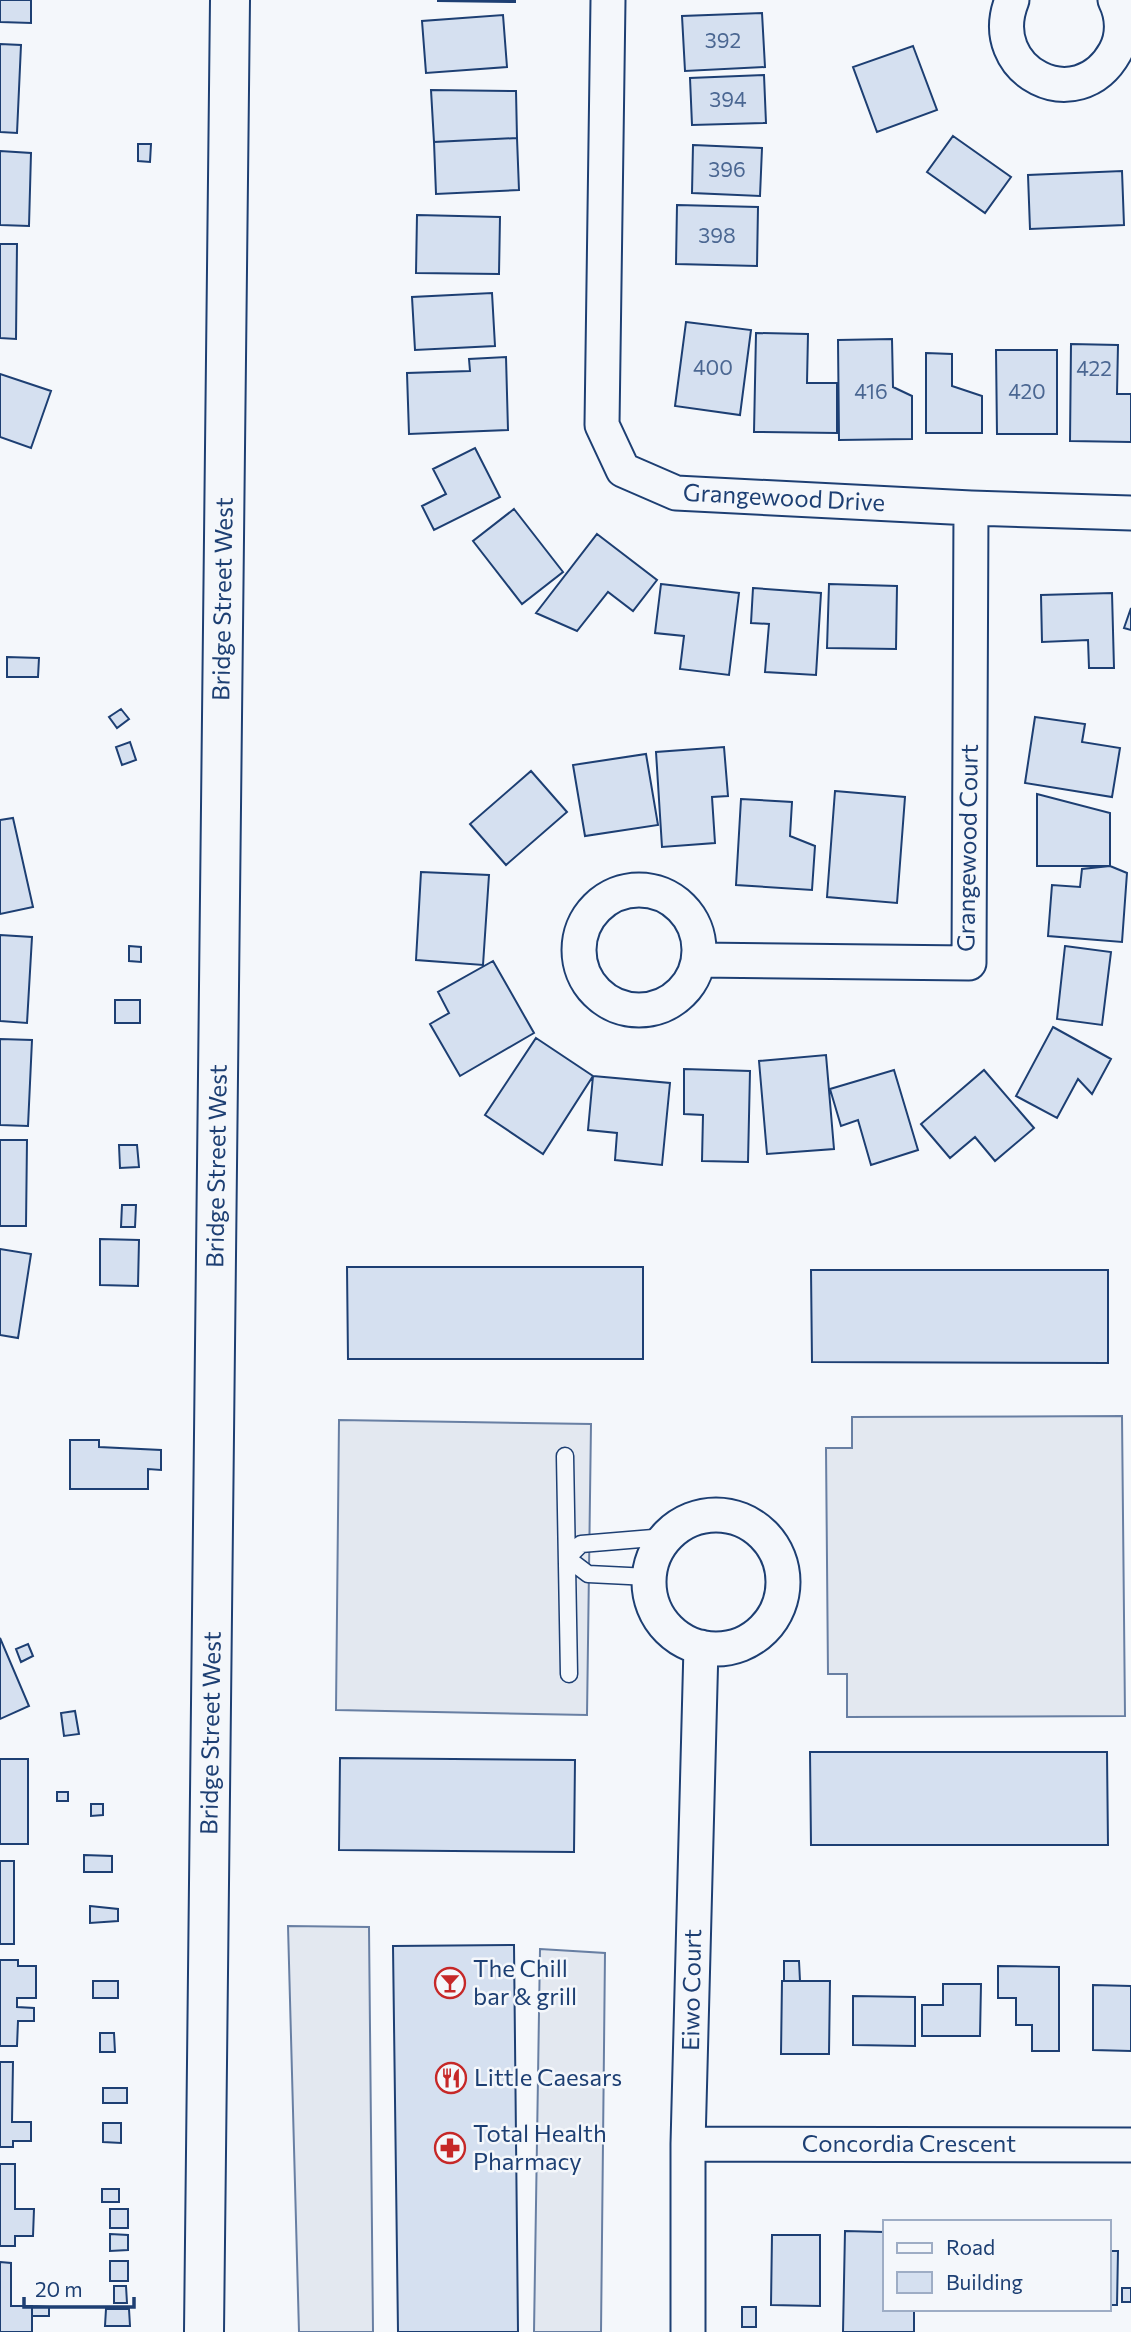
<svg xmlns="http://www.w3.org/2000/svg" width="1131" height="2332" viewBox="0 0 1131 2332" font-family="Commissioner,sans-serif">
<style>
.parking{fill:#e3e8f0;stroke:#687fa3;stroke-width:2}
.building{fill:#d5e0f0;stroke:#1d3f73;stroke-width:2}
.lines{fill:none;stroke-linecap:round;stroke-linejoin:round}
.lane-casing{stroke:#1d3f73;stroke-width:19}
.street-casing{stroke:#1d3f73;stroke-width:37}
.secondary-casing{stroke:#1d3f73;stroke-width:42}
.lane{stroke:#f4f7fb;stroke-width:16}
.street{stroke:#f4f7fb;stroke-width:33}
.secondary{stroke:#f4f7fb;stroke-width:38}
.labels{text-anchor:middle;stroke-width:5;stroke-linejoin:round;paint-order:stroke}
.number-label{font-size:21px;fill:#4b6792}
.street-label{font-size:24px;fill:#1d3f73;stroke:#f4f7fb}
.poi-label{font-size:24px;fill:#1d3f73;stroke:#f4f7fb;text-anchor:start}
</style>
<rect width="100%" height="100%" fill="#f4f7fb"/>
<path class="parking" d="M1122,1416L1125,1716L847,1717V1674H828L826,1448H852V1417Z
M339,1420L591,1424L587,1715L336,1710Z
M288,1926L369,1927L373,2332H299Z
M540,1949L605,1953L601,2332H534Z"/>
<path class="building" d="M0,0H31V23L0,22Z
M438,0H515V2L438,1Z
M762,13L765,67L685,71L682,16Z
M503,15L507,67L426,73L422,21Z
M0,44L21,45L17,133L0,132Z
M913,46L937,110L877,132L853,67Z
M764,75L766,123L692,125L690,78Z
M431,90L516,91L517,138L434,142Z
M953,136L1011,177L985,213L927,172Z
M517,138L519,190L436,194L434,142Z
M138,144H151L150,162L138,161Z
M693,145L762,148L760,196L692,193Z
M0,151L31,153L29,226L0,225Z
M1122,171L1124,225L1030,229L1028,175Z
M677,205L758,207L757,266L676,264Z
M417,215L500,217L499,274L416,273Z
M0,244H17L16,339L0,338Z
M492,293L495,346L415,350L412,297Z
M686,322L751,330L740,415L675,406Z
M756,333L808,334L807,383H837V433L754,432Z
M892,339L893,387L912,396V439L839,440L838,340Z
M1071,344L1118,345L1117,394H1131V442L1070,441Z
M996,350H1057V434H997Z
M926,353L952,354V386L982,396V433H926Z
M506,357L508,430L409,434L407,373L470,371L469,359Z
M0,374L51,391L31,448L0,437Z
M475,448L500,497L434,530L422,506L446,494L433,469Z
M514,509L563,572L522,604L473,541Z
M597,534L657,580L633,611L608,592L577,631L536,613Z
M661,584L739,593L729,675L680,669L684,636L655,633Z
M829,584L897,586L896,649L827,648Z
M753,588L821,593L816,675L765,672L769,624L751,623Z
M1112,593L1114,668H1089L1088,640L1042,642L1041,595Z
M1131,608V630L1124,628Z
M7,657L39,658L38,677H7Z
M121,709L129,719L117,728L109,717Z
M1035,717L1085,724L1082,742L1120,748L1112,797L1025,783Z
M130,742L136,760L122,765L116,747Z
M724,747L728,796L712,797L715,843L662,847L656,752Z
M646,754L658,825L585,836L573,765Z
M531,771L567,812L506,865L470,824Z
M835,791L905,797L897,903L827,897Z
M1037,794L1110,813V866H1037Z
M741,799L792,802L790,836L815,846L812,890L736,885Z
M13,818L33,907L0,914V820Z
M1110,866L1127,873L1122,942L1048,936L1052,885L1080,887L1082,869Z
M421,872L489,875L483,965L416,960Z
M0,935L32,937L27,1023L0,1021Z
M129,946L141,947V962L129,961Z
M1065,946L1111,952L1102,1025L1057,1019Z
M493,961L534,1033L460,1076L430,1024L449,1013L438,992Z
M115,1000H140V1023H115Z
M1053,1027L1111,1059L1092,1094L1078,1079L1057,1118L1016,1096Z
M536,1038L593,1076L543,1154L485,1115Z
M0,1039L32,1040L28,1126L0,1125Z
M826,1055L834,1149L767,1154L759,1061Z
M684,1069L750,1071L748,1162L702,1161L703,1115L684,1114Z
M894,1070L918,1150L871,1165L858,1120L841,1126L830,1089Z
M984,1070L1034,1128L995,1161L975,1137L950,1158L921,1124Z
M593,1076L670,1083L662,1165L615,1160L617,1133L588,1130Z
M0,1140H27L26,1226H0Z
M119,1145H137L139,1167L120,1168Z
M122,1205H136L135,1227H121Z
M100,1239L139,1240L138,1286L100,1285Z
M0,1249L31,1254L18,1338L0,1335Z
M347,1267H643V1359H348Z
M811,1270H1108V1363L812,1362Z
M70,1440H99V1447L161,1450V1470L148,1469V1489H70Z
M0,1638L29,1706L0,1719Z
M28,1644L33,1656L21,1662L16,1649Z
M75,1711L79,1734L64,1736L61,1713Z
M810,1752H1107L1108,1845H811Z
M340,1758L575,1760L574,1852L339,1850Z
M0,1759H28V1844H0Z
M57,1792H68V1801H57Z
M91,1804H103V1815L91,1816Z
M84,1855L112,1856V1872H84Z
M0,1861H14V1944H0Z
M90,1906L118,1909V1921L90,1923Z
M514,1945L518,2332H398L393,1946Z
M0,1960H18V1966H36V1998H17V2007L34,2008V2021H18L17,2046H0Z
M784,1961H799L800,1981H784Z
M998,1966L1059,1967V2051H1032V2025H1016V1998H998Z
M93,1981H118V1998H93Z
M782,1981H830L829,2054H781Z
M943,1984H981L980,2036H922V2005H943Z
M1093,1985L1131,1986V2051L1093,2050Z
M853,1996L915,1997V2046L853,2045Z
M100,2033H114L115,2052H100Z
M0,2062H13L12,2122H31V2141H13V2147H0Z
M103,2088H127V2103H103Z
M103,2123H121V2143L103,2142Z
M0,2164H15V2209H34L33,2236H15V2246H0Z
M102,2189H119V2202H102Z
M110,2209H128V2228H110Z
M845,2231L884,2232V2309H914V2332H843Z
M110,2234L128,2235V2250L110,2251Z
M772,2235H820V2306L771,2305Z
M1108,2251H1118L1117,2305H1108Z
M110,2261H128V2281H110Z
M0,2262L11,2263V2306H32V2332H0Z
M114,2286H126L127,2303H114Z
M1122,2288H1131V2302H1122Z
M32,2306L49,2307V2316H32Z
M742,2307H756V2327H742Z
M106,2309H129L130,2326H105Z"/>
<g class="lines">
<g class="lane-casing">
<path id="lane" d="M565,1456L569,1674
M649,1577L588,1574L567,1558L581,1544L665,1537"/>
</g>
<g class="street-casing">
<path id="street" d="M608,0L602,425L623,470L676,493L971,508L1131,513
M1012,0C983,72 1078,119 1115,52C1124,36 1123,16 1115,0
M579 950a60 60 0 1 1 120 0a60 60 0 1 1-120 0Z
M699,960L969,963L971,508
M649 1582a67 67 0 1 1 134 0a67 67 0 1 1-134 0Z
M688,2144L1131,2145
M688,2332V2144L701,1647"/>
</g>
<g class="secondary-casing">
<path id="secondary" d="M204,2332L230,0"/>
</g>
<use href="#lane" class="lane"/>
<use href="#street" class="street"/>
<use href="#secondary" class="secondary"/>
</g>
<defs>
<g id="bar-ring" transform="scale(1.575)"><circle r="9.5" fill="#f4f7fb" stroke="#c62828" stroke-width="1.5"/><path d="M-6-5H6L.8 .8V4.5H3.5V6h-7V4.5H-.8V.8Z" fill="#c62828"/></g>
<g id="restaurant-ring" transform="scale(1.575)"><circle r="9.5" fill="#f4f7fb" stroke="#c62828" stroke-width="1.5"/><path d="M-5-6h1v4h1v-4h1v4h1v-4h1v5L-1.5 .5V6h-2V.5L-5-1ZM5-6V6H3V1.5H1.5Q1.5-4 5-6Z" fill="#c62828"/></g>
<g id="pharmacy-ring" transform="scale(1.575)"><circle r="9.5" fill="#f4f7fb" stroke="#c62828" stroke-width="1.5"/><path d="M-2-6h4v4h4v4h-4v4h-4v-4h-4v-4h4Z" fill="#c62828"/></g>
</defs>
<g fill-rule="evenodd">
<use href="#bar-ring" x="450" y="1983"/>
<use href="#restaurant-ring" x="451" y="2078"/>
<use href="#pharmacy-ring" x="450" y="2148"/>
</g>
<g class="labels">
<g class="number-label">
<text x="723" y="48">392</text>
<text x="728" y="107">394</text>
<text x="727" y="177">396</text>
<text x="717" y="243">398</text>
<text x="713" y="375">400</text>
<text x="1094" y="376">422</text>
<text x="871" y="399">416</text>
<text x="1027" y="399">420</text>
</g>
<g class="street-label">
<text transform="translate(784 498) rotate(3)" y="8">Grangewood Drive</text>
<text transform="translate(223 599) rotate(-89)" y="8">Bridge Street West</text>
<text transform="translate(968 848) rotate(-89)" y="8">Grangewood Court</text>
<text transform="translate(217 1166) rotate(-89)" y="8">Bridge Street West</text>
<text transform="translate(211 1733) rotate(-89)" y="8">Bridge Street West</text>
<text transform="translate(692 1990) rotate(-89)" y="8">Eiwo Court</text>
<text x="909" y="2152">Concordia Crescent</text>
</g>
<g class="poi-label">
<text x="473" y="1977">The Chill<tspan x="473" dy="28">bar &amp; grill</tspan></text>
<text x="474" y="2086">Little Caesars</text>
<text x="473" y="2142">Total Health<tspan x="473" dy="28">Pharmacy</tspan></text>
</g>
</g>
<rect x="883" y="2220" width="228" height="91" fill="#f4f7fb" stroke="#9eadc5" stroke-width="2"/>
<rect x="897" y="2243" width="35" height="10" fill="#f4f7fb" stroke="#9eadc5" stroke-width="2"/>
<text x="946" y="2255" font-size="21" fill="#1d3f73">Road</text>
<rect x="897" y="2272" width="35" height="21" fill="#d5e0f0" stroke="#9eadc5" stroke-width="2"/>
<text x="946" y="2290" font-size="21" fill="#1d3f73">Building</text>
<path d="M24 2297v10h110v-10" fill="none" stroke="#1d3f73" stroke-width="3.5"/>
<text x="35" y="2297" font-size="21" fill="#1d3f73" stroke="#f4f7fb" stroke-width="5" paint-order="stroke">20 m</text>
</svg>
